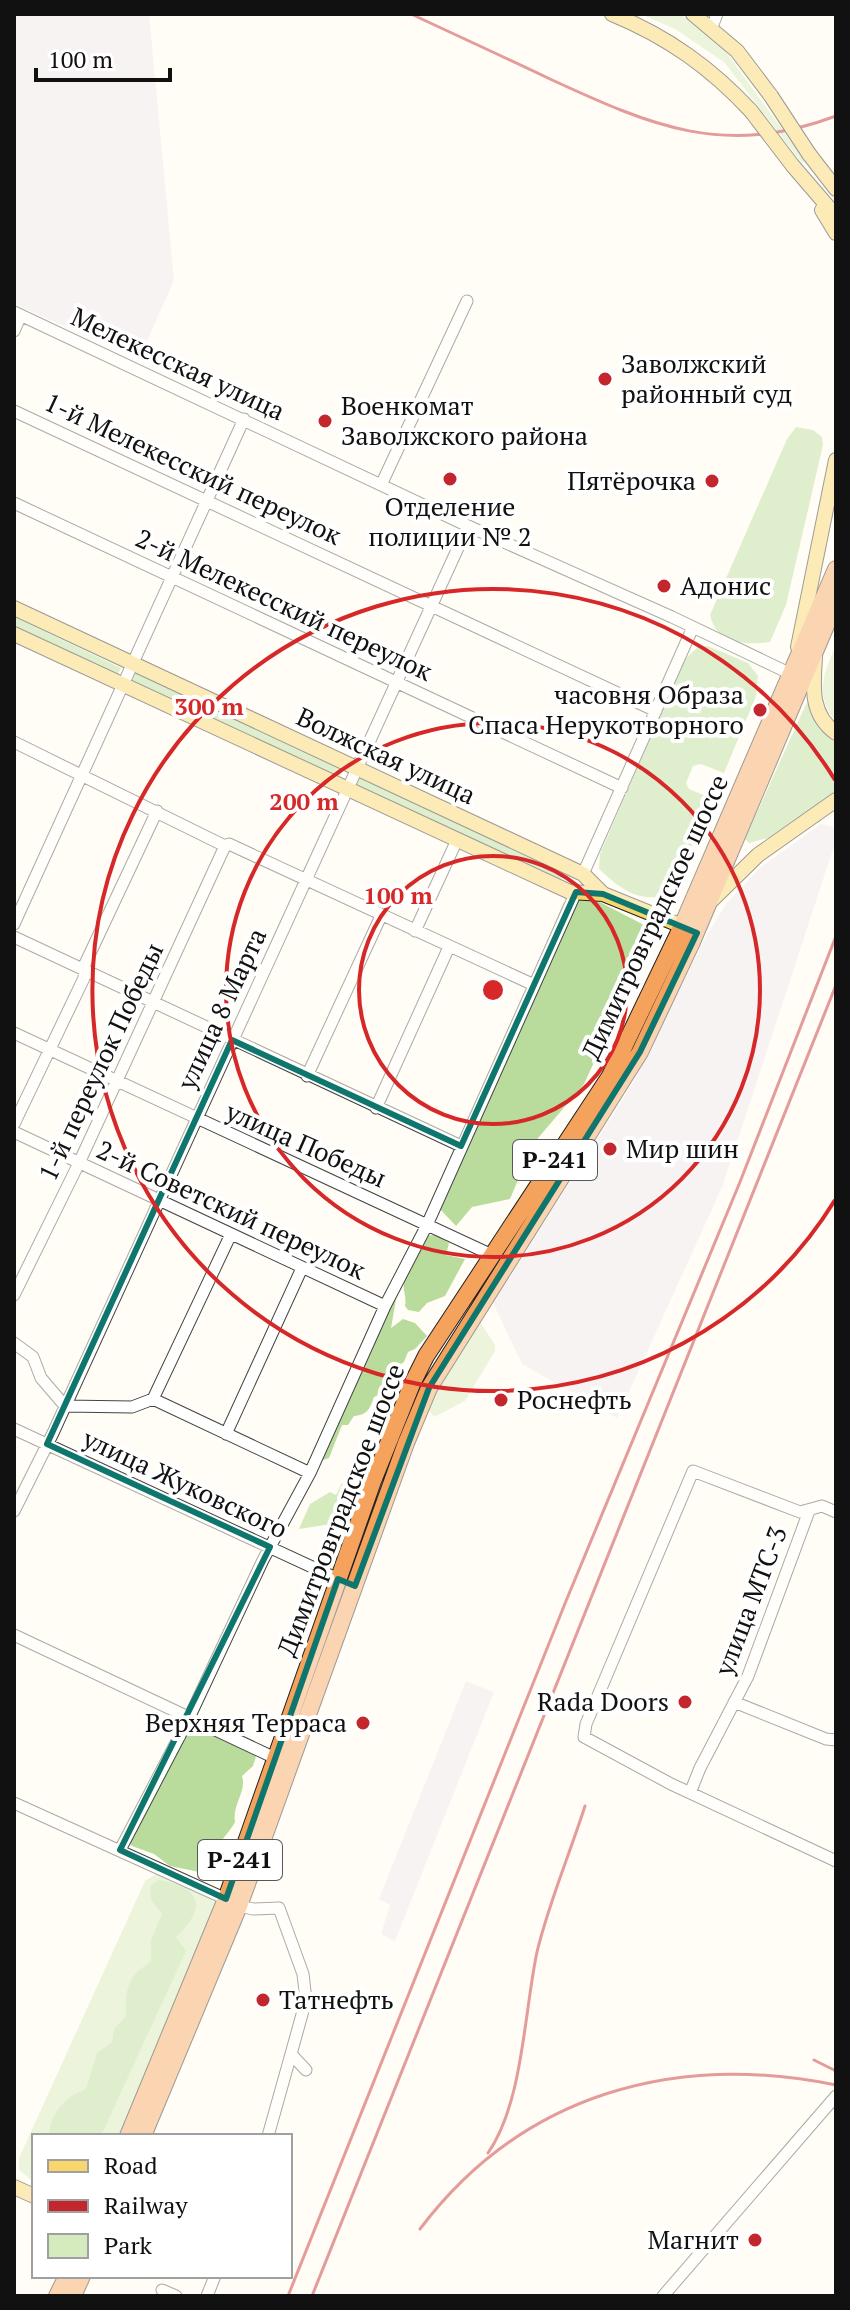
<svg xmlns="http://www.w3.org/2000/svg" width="850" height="2310" viewBox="0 0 850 2310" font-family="'PT Serif',serif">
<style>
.industrial{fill:#eee6ef}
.green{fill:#d5ebbd}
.forest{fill:#b9dc9c}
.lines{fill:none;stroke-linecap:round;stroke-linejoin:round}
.minor-casing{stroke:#444;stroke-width:13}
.major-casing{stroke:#222;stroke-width:16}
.highway-casing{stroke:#222;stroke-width:18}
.minor{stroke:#fff;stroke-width:11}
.major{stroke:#f9d66b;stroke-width:14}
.highway{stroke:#f5a25d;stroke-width:16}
.rail{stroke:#c4262e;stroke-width:3}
.major-bridge-casing{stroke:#222;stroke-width:16;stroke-linecap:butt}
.major-bridge{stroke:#f9d66b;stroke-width:14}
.marked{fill:none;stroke:#0f766e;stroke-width:6;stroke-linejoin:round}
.ring{fill:none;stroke:#d62828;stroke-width:4}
.poi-dot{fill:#c4262e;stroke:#fff;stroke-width:3}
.labels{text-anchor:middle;stroke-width:8;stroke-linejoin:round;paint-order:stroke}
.shield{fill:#fff;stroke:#585858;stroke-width:2}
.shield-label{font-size:24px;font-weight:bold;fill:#111}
.street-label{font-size:26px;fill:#111;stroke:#fff}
.poi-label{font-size:26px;fill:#111;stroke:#fff;text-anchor:start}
.centre{fill:#d62828;stroke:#fff;stroke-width:4}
.ring-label{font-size:24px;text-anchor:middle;font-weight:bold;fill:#d62828;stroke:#fff;stroke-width:8;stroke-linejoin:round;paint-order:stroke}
</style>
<rect width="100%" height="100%" fill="#fffdf5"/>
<path class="industrial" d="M14,14H149L174,280L139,359L14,304Z
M821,824L836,828V840L723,1185L617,1418L522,1364L493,1303L633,1083L704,940L726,904L761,867Z
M466,1681L494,1692L395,1941L381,1934L390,1905L379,1899Z"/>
<path class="green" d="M641,14H680L721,45L805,161L802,163L724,62L675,29Z
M836,645V722C814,694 823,675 836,645Z
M480,1322L495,1345V1351L465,1401L434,1417L429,1410L435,1393Z
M342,1483L347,1490L338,1517L335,1516L331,1524L299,1529L310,1504L330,1492L336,1495Z
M156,1874L207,1895L216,1904L121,2136H34V2182L19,2170V2158L145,1881Z"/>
<path class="forest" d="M796,427L813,430L822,437L823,445L786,605L770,642C744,645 717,645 710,615L787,439Z
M14,617L121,668L116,678L14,630Z
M708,646L748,663L758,676L756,696L724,773L701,764L693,766L686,783L689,789L713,799L669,896C636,901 623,891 599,869L600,854L684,660L698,647Z
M135,673L343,770L338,780L130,684Z
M807,702L819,729L836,741V790L772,837L749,843L745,839Z
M360,777L564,872L559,882L356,786Z
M588,896L648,927L650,941L584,1084L533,1144L510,1199L472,1207L456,1226L438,1207L563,903Z
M436,1235L449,1243L446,1255L465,1259L445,1296L427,1303L419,1312L408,1310L405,1306C407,1296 402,1290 404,1280C406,1265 415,1250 421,1236Z
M397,1294L391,1328L403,1319L415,1323L427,1336L415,1349L408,1352L404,1362L398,1366C398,1379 386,1392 374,1397C370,1408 368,1415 354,1416L348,1425H342L329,1458L320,1461L318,1453Z
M200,1726L226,1742L248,1746L256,1756L253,1766L242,1776C247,1791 232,1805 235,1822C226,1839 209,1848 214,1868L209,1874L170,1866L154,1854L132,1846L126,1839L135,1808L185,1728Z
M158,1880C201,1887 208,1907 176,1937L186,1951L101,2136H49C50,2114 65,2096 86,2089L97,2053L112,2042L114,2029L126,2016C125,1991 127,1975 151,1962V1940L162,1914L151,1900L150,1886Z"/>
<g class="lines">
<g class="minor-casing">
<path id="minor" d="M712,27L717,14
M14,312L468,526L672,617L791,674
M14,331L21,315
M14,411L656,711
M381,485L467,301
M14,503L622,788
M14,742L225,846L229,844L534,985
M583,874L693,627
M14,924L244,419
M415,931L457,840
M14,937L461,1146
M14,1033L494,1256
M307,1076L381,916
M376,1108L449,947
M14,1124L84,978L85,964L157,811
M14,1132L385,1306
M14,1295L79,1163L225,846
M14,1343L33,1357L41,1378L65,1406L132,1407L153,1399L310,1473
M153,1399L231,1234
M14,1429L338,1579
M226,1434L302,1268
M14,1511L53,1433L468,526
M836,1512L822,1506L800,1512L693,1471L586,1724L584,1737L671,1784L836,1861
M14,1635L275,1758
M734,1702L826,1739L836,1740
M690,1793L700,1768L748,1676L809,1511
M14,1803L226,1899
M120,1850L189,1718L263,1560L310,1473L385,1306L427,1225L576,892
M239,1906L253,1909L279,1908L303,1974L306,2000L291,2054L306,2070
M268,2136L291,2054
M162,2290L176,2296
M207,2296L215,2276
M663,2296L836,2096"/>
</g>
<g class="major-casing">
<path id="major" d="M612,14C668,37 711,68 751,111
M693,14L737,51L771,96
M809,154L836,189
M793,166L836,216
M822,210L836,233
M14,608L583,874L603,894
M14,634L570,892L603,894L682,926
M798,647L836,460
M815,658C813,686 810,715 836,733
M712,900L758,855L836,800
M14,2187L34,2196"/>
</g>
<g class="highway-casing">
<path id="highway" d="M128,2136L226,1899L373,1481L412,1384L426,1356L610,1076L682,926L836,569
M143,2136L239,1906L406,1443L429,1388L640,1052L692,942L836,602
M57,2296L67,2276
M73,2296L82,2276"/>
</g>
<use href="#minor" class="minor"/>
<use href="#major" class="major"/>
<use href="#highway" class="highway"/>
<path class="rail" d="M411,14C458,36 504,57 550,79C652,126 724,158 836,116
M814,2060L836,2071
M488,2153C523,2103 524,2013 537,1952C548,1905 570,1853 585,1806
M420,2229C522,2094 674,2052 836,2085
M288,2296L566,1601L740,1182L836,936
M312,2296L836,985"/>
<g class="major-bridge-casing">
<path id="major-bridge" d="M771,96L809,154
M751,111L793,166"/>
</g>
<use href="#major-bridge" class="major-bridge"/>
</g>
<path d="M0 0H850V2310H0ZM576,892L603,894L697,933L640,1052L429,1388L355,1586L338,1579L226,1899L120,1850L270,1547L47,1444L232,1040L461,1146Z" fill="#fffdf5" fill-opacity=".55" fill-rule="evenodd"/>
<path class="marked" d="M576,892L603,894L697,933L640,1052L429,1388L355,1586L338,1579L226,1899L120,1850L270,1547L47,1444L232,1040L461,1146Z"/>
<g class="ring">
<circle cx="493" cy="990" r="134"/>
<circle cx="493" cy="990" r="267"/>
<path d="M835 1200A401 401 0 1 1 835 780"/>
</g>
<g class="poi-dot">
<circle cx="605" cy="379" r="8"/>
<circle cx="325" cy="421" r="8"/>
<circle cx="450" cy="479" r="8"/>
<circle cx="712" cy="481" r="8"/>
<circle cx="664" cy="586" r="8"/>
<circle cx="760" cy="710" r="8"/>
<circle cx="610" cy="1149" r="8"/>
<circle cx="501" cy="1400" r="8"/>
<circle cx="685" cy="1702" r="8"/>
<circle cx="363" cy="1723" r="8"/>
<circle cx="263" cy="2000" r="8"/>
<circle cx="755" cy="2240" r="8"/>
</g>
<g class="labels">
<g class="shield">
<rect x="513" y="1140" width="84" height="40" rx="6"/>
<rect x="198" y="1840" width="84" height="40" rx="6"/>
</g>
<g class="shield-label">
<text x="555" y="1168">Р-241</text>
<text x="240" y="1868">Р-241</text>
</g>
<g class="street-label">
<text transform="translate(178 364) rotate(25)" y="9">Мелекесская улица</text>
<text transform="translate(193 469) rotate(25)" y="9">1-й Мелекесский переулок</text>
<text transform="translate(284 605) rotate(25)" y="9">2-й Мелекесский переулок</text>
<text transform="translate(386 756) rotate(25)" y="9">Волжская улица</text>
<text transform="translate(655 917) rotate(-65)" y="9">Димитровградское шоссе</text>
<text transform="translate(222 1009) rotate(-65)" y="9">улица 8 Марта</text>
<text transform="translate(101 1062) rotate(-65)" y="9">1-й переулок Победы</text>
<text transform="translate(306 1145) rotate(24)" y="9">улица Победы</text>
<text transform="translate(231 1210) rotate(25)" y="9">2-й Советский переулок</text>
<text transform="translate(185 1484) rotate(25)" y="9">улица Жуковского</text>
<text transform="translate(341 1510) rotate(-69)" y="9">Димитровградское шоссе</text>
<text transform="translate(751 1601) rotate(-69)" y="9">улица МТС-3</text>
</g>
<g class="poi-label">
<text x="621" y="373">Заволжский<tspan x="621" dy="30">районный суд</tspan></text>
<text x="341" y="415">Военкомат<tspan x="341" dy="30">Заволжского района</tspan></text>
<text x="696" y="490" text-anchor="end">Пятёрочка</text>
<text x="450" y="516" text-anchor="middle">Отделение<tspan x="450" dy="30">полиции № 2</tspan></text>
<text x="680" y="595">Адонис</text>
<text x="744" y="704" text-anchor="end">часовня Образа<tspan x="744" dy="30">Спаса Нерукотворного</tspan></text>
<text x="626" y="1158">Мир шин</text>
<text x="517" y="1409">Роснефть</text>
<text x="669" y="1711" text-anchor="end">Rada Doors</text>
<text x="347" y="1732" text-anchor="end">Верхняя Терраса</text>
<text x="279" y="2009">Татнефть</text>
<text x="739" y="2249" text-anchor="end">Магнит</text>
</g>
</g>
<circle cx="493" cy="990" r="12" class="centre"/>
<g class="ring-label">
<text x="209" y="715">300 m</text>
<text x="304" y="810">200 m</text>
<text x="398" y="904">100 m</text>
</g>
<rect width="850" height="2310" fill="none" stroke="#111111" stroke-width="32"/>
<rect x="32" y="2134" width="260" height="144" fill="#ffffff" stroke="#a0a0a0" stroke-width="2"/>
<rect x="48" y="2160" width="40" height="12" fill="#f9d66b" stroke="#a0a0a0" stroke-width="2"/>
<text x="104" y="2174" font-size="24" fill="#111111">Road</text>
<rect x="48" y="2200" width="40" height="12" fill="#c4262e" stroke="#a0a0a0" stroke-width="2"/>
<text x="104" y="2214" font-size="24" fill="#111111">Railway</text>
<rect x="48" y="2234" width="40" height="24" fill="#d5ebbd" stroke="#a0a0a0" stroke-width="2"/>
<text x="104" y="2254" font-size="24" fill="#111111">Park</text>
<path d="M36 68v12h134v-12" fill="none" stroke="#111111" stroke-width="4"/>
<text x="48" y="68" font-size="24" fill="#111111" stroke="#ffffff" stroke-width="6" paint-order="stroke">100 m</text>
</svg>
